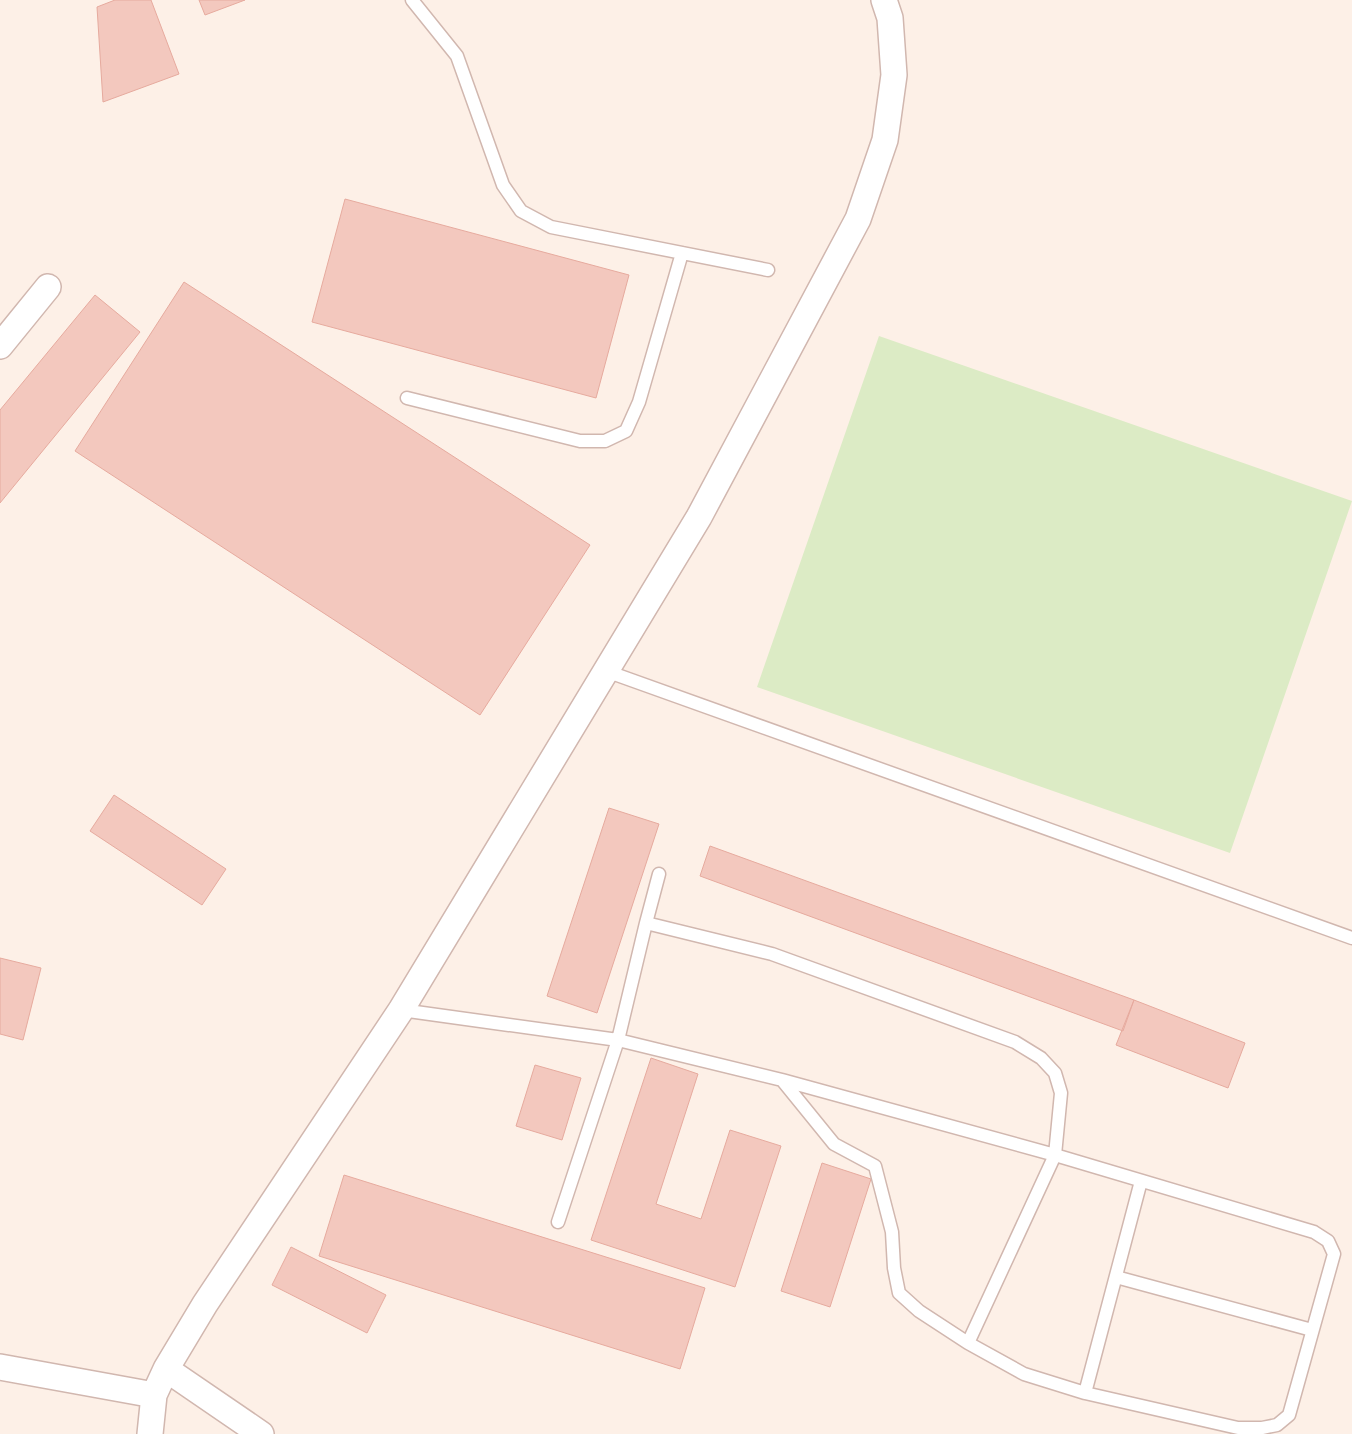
<svg xmlns="http://www.w3.org/2000/svg" width="1352" height="1434" viewBox="0 0 1352 1434" font-family="Raleway,sans-serif">
<style>
.green{fill:#dcebc5}
.building{fill:#f3c8be;stroke:#e6aa9e}
.lines{fill:none;stroke-linecap:round;stroke-linejoin:round}
.service-casing{stroke:#d1b7af;stroke-width:15}
.minor-casing{stroke:#d1b7af;stroke-width:28}
.service{stroke:#fff;stroke-width:12}
.minor{stroke:#fff;stroke-width:25}
</style>
<rect width="100%" height="100%" fill="#fdf0e7"/>
<path class="green" d="M879,336L1352,501L1230,853L757,687Z"/>
<path class="building" d="M115,0H151L179,74L103,102L97,7Z
M199,0H245L205,15Z
M345,199L629,275L596,398L312,322Z
M184,282L590,545L480,715L75,451Z
M95,295L140,332L0,503V410Z
M114,795L226,869L202,905L90,831Z
M609,808L659,824L597,1013L547,996Z
M710,846L1134,1000L1123,1031L700,876Z
M0,958L41,968L23,1040L0,1034Z
M1134,1000L1245,1043L1228,1088L1116,1045Z
M651,1058L698,1074L656,1204L701,1219L730,1130L781,1146L735,1287L591,1240Z
M535,1065L581,1078L562,1140L516,1126Z
M822,1163L871,1179L830,1307L781,1291Z
M344,1175L705,1288L680,1369L319,1256Z
M291,1247L386,1295L367,1333L272,1285Z"/>
<g class="lines">
<g class="service-casing">
<path id="service" d="M412,0L457,56L503,185L521,211L551,227L768,270
M407,398L580,441H605L626,431L639,402L682,253
M606,671L1352,938
M646,923L772,954L1015,1042L1041,1058L1055,1073L1061,1093L1055,1155L968,1343
M401,1010L618,1040L782,1080
M782,1080L1055,1155L1314,1232L1328,1241L1334,1254L1289,1415L1277,1425L1262,1428H1238L1085,1393L1024,1374L968,1343L919,1311L899,1293L894,1268L892,1232L875,1166L834,1144Z
M558,1222L618,1040L646,923L659,874
M1116,1277L1312,1330
M1085,1393L1141,1181"/>
</g>
<g class="minor-casing">
<path id="minor" d="M0,346L48,287
M0,1367L154,1395
M166,1369L205,1304L401,1010L699,517L858,219L885,140L894,75L890,18L884,0
M150,1434L154,1395L166,1369L261,1434"/>
</g>
<use href="#service" class="service"/>
<use href="#minor" class="minor"/>
</g>
</svg>
